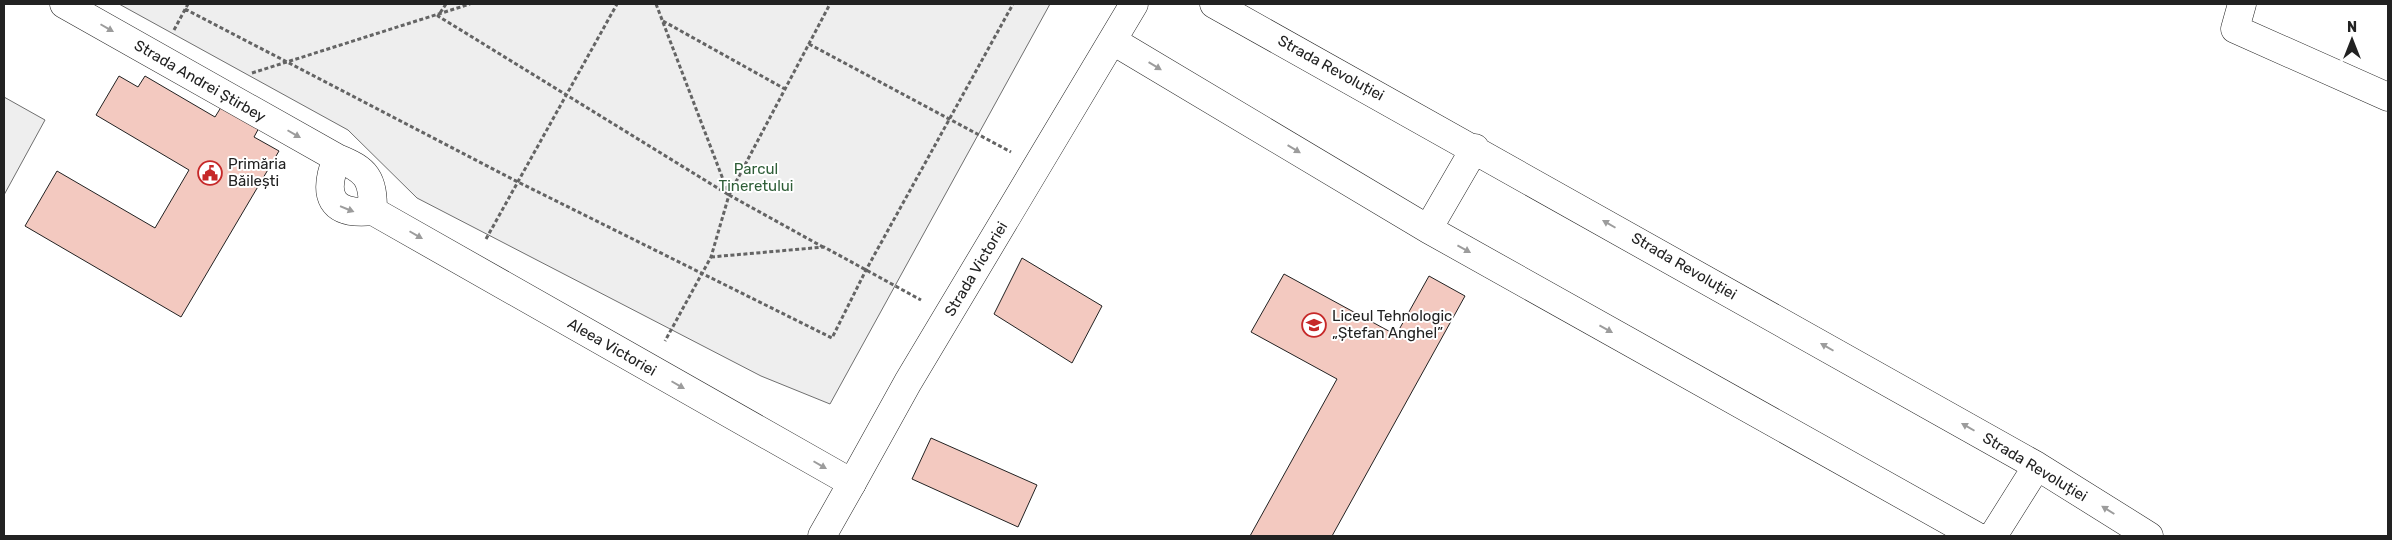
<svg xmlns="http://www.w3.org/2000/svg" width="2392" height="540" viewBox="0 0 2392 540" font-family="Rubik,sans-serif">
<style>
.green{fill:#eee;stroke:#6f6f6f}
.building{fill:#f3c9c0;stroke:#222}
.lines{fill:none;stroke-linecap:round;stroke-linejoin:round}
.minor-casing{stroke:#222;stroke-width:29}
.secondary-casing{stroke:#222;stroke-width:29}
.path{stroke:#646464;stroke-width:3;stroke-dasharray:4 2.5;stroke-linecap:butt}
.minor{stroke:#fff;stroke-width:28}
.secondary{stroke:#fff;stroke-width:28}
.oneway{fill:#9c9c9c}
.labels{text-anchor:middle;stroke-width:4;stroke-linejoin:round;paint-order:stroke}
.street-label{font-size:15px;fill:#222;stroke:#fff}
.poi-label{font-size:15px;fill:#222;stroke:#fff;text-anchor:start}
.park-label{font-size:15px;fill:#2f5e38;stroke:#fff}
</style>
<rect width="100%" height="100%" fill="#fff"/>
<path class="green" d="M119,4H1050L830,404L761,376L417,198L348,130Z
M4,97L45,120L4,195Z"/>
<path class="building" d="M119,76L138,87L145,76L215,117L223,104L260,126L254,137L279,151L181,317L25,226L57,171L155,228L189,170L96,115Z
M1022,258L1102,306L1072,363L994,314Z
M1284,274L1396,335L1429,276L1465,296L1332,536H1250L1337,379L1251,332Z
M931,438L1037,485L1018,527L912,479Z"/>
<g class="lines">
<g class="minor-casing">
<path id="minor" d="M2242,4L2235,29L2388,97
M822,536L852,483"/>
</g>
<g class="secondary-casing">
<path id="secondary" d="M64,4L337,158C367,170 373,178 373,211
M1214,4L2037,466L2149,536
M1113,41L1428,229L1976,536
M337,158C322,195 330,216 373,211
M373,211L852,483L908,382L1134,4
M1428,229L1475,148
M1993,536L2037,466"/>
</g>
<path class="path" d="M446,4L438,16L729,195L830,4
M656,4L729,195L711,257L665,341
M185,9L518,182L832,338L866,270L1013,4
M663,21L785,89
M174,30L188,4
M809,44L1011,152
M252,73L470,4
M729,195L823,247
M486,239L617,4
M711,257L824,247L921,300"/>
<use href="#minor" class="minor"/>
<use href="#secondary" class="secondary"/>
</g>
<defs><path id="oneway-solid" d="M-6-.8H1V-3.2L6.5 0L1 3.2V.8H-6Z" transform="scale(1.25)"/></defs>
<g class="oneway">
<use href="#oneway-solid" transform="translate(107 28) rotate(30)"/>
<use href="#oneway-solid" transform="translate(1155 66) rotate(31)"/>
<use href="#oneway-solid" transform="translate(294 134) rotate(30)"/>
<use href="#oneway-solid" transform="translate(1294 149) rotate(31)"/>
<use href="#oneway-solid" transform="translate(347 209) rotate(22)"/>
<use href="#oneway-solid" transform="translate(1609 224) rotate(-150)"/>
<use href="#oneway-solid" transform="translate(416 235) rotate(30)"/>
<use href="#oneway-solid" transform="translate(1464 249) rotate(29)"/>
<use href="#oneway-solid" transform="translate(1606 329) rotate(29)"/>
<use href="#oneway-solid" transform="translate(1827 347) rotate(-150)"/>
<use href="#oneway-solid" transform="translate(678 385) rotate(30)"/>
<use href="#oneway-solid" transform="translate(1968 427) rotate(-150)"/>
<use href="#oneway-solid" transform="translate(820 465) rotate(30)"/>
<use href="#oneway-solid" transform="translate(2108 510) rotate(-148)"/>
</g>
<defs>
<g id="civic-ring" transform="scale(1.25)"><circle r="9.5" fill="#fff" stroke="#c62828" stroke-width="1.5"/><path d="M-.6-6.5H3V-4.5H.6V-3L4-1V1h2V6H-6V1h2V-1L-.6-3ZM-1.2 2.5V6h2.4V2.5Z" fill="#c62828"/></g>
<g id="school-ring" transform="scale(1.25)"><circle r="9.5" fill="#fff" stroke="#c62828" stroke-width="1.5"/><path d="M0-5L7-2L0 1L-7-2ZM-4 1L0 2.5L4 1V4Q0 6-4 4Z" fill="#c62828"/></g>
</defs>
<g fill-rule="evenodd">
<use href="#civic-ring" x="210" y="173"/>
<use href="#school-ring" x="1314" y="325"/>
</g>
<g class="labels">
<g class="street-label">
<text transform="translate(1331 68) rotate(29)" y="5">Strada Revoluției</text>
<text transform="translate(200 81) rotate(30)" y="5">Strada Andrei Știrbey</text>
<text transform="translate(1684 266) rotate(30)" y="5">Strada Revoluției</text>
<text transform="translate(976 269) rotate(-59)" y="5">Strada Victoriei</text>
<text transform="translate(612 347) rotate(30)" y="5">Aleea Victoriei</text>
<text transform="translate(2035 467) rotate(31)" y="5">Strada Revoluției</text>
</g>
<g class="poi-label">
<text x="228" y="169">Primăria<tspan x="228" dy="17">Băilești</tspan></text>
<text x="1332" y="321">Liceul Tehnologic<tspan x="1332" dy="17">„Ștefan Anghel”</tspan></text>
</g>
<g class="park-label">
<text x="756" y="174">Parcul<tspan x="756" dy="17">Tineretului</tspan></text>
</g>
</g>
<rect width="2392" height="540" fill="none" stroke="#222222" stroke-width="10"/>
<g transform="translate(2352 40)" stroke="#ffffff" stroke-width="4" paint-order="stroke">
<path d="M0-4L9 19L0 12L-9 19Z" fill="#222222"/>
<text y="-8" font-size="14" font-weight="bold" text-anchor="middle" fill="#222222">N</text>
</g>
</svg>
